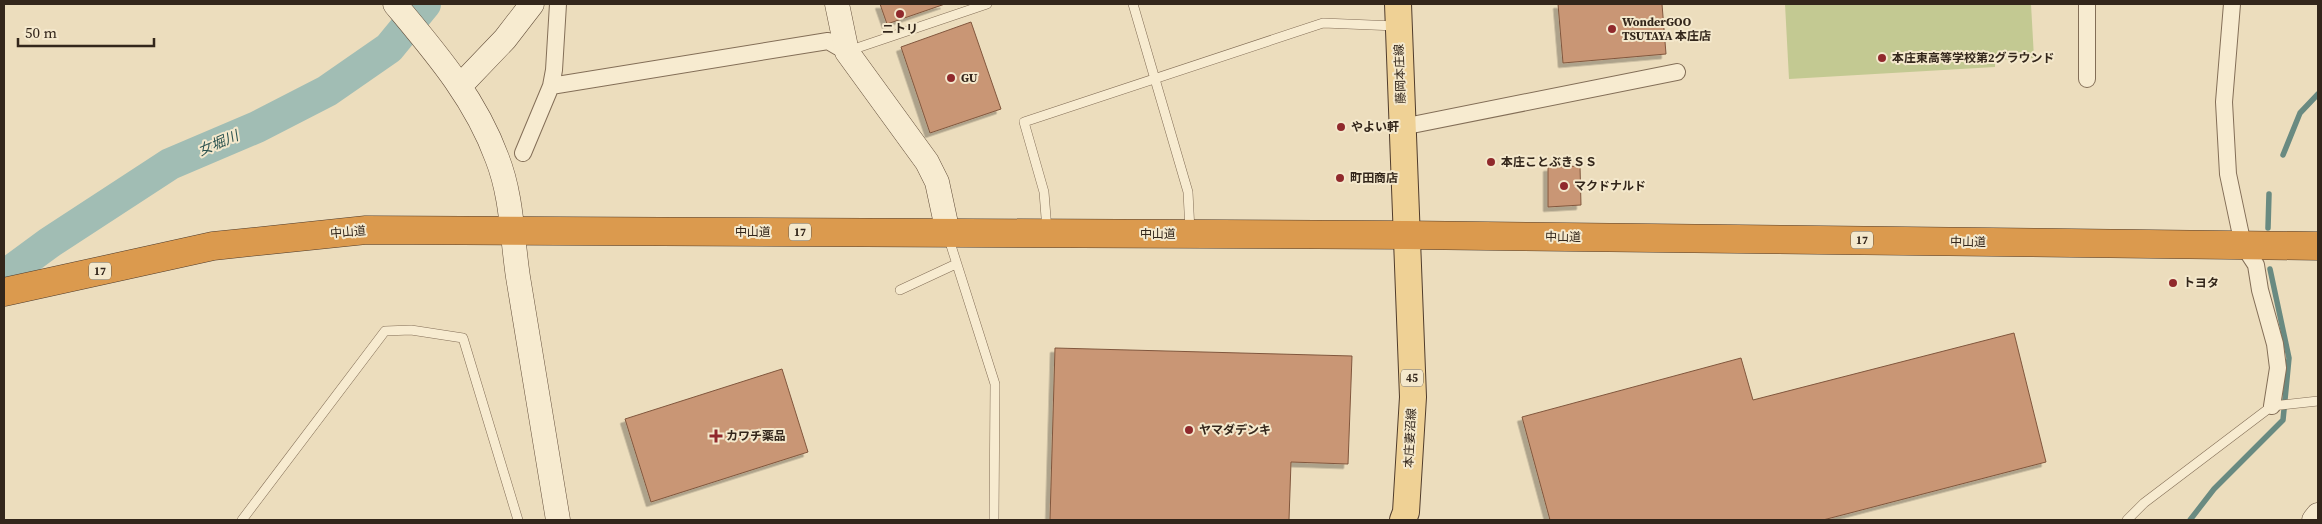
<svg xmlns="http://www.w3.org/2000/svg" width="2322" height="524" viewBox="0 0 2322 524" font-family="'Source Serif 4','Noto Sans JP',serif">
<style>
.green{fill:#c3c992}
.lines{fill:none;stroke-linecap:round;stroke-linejoin:round}
.stream{stroke:#698a81;stroke-width:5.5}
.river{stroke:#a1bdb4;stroke-width:32}
.building{fill:#c99674;stroke:#81573e;filter:url(#shadow)}
.lane-casing{stroke:#836e57;stroke-width:10}
.street-casing{stroke:#836e57;stroke-width:18}
.secondary-casing{stroke:#644f3b;stroke-width:25}
.primary-casing{stroke:#503c2c;stroke-width:28}
.highway-casing{stroke:#503c2c;stroke-width:29}
.lane{stroke:#f7ebd0;stroke-width:9}
.street{stroke:#f7ebd0;stroke-width:16}
.secondary{stroke:#f7ebd0;stroke-width:24}
.primary{stroke:#efd195;stroke-width:26}
.highway{stroke:#db9a4e;stroke-width:28}
.poi-dot{fill:#90292c;stroke:#f4e8cc;stroke-width:2}
.labels{text-anchor:middle;stroke-width:4;stroke-linejoin:round;paint-order:stroke}
.shield{fill:#f4e8cc;stroke:#6d6050;stroke-width:1}
.shield-label{font-size:11px;font-weight:bold;fill:#33261b}
.poi-label{font-size:12px;font-weight:bold;fill:#33261b;stroke:#f4e8cc;text-anchor:start}
.street-label{font-size:12px;fill:#33261b;stroke:#f4e8cc}
.water-label{font-size:14px;font-style:italic;fill:#2b524f;stroke:#f4e8cc}
</style>
<defs>
<filter id="shadow"><feDropShadow dx="-4.5" dy="4.5" stdDeviation="0" flood-color="#0004"/></filter>
</defs>
<rect width="100%" height="100%" fill="#ecddbd"/>
<path class="green" d="M1785,4H2031L2034,58L1995,60V67L1789,79Z"/>
<g class="lines">
<path class="stream" d="M2283,155L2300,113L2318,94
M2268,228L2269,194
M2190,520L2214,489L2283,420L2289,358L2270,269"/>
<path class="river" d="M4,276L49,243L170,164L257,127L327,91L389,48L425,4"/>
</g>
<path class="building" d="M880,4H945L887,24Z
M1558,4H1662L1666,54L1563,63Z
M971,22L1001,109L930,133L901,47Z
M1580,166L1581,205L1548,207V167Z
M2014,333L2046,462L1823,520H1550L1522,417L1741,358L1753,400Z
M1055,348L1352,356L1348,464L1291,462L1289,520H1050Z
M782,369L808,452L651,502L625,419Z"/>
<g class="lines">
<g class="lane-casing">
<path id="lane" d="M1133,4L1188,192L1190,231
M848,51L987,4
M1047,230L1044,192L1024,122L1323,23L1396,26
M948,236L995,384L994,520
M900,290L956,264
M242,520L385,331L411,330L463,338L518,520
M2127,520L2144,503L2272,406L2318,401"/>
</g>
<g class="street-casing">
<path id="street" d="M2087,4V79
M2232,4L2224,102L2228,174L2243,245L2256,265L2260,290L2275,344L2278,368L2272,406
M551,86L828,41L847,52
M1402,127L1677,72
M523,153L551,86L554,70L558,4"/>
</g>
<g class="secondary-casing">
<path id="secondary" d="M395,4C435,52 475,98 497,158C512,196 512,237 518,277C531,358 545,439 558,520
M837,4L847,52L927,162L937,182L948,233
M461,85L505,39L532,4
M2314,520L2318,515"/>
</g>
<g class="primary-casing">
<path id="primary" d="M1398,4L1413,397L1406,512L1403,520"/>
</g>
<g class="highway-casing">
<path id="highway" d="M4,292L213,246L366,230L1406,235L2318,246"/>
</g>
<use href="#lane" class="lane"/>
<use href="#street" class="street"/>
<use href="#secondary" class="secondary"/>
<use href="#primary" class="primary"/>
<use href="#highway" class="highway"/>
</g>
<g class="poi-dot">
<circle cx="900" cy="14" r="5"/>
<circle cx="1612" cy="29" r="5"/>
<circle cx="1882" cy="58" r="5"/>
<circle cx="951" cy="78" r="5"/>
<circle cx="1341" cy="127" r="5"/>
<circle cx="1491" cy="162" r="5"/>
<circle cx="1340" cy="178" r="5"/>
<circle cx="1564" cy="186" r="5"/>
<circle cx="2173" cy="283" r="5"/>
<circle cx="1189" cy="430" r="5"/>
<path d="M713.5 428.5h5v5h5v5h-5v5h-5v-5h-5v-5h5z"/>
</g>
<g class="labels">
<g class="shield">
<rect x="789" y="223.5" width="22" height="17" rx="4"/>
<rect x="1851" y="231.5" width="22" height="17" rx="4"/>
<rect x="89" y="262.5" width="22" height="17" rx="4"/>
<rect x="1401" y="369.5" width="22" height="17" rx="4"/>
</g>
<g class="shield-label">
<text x="800" y="236">17</text>
<text x="1862" y="244">17</text>
<text x="100" y="275">17</text>
<text x="1412" y="382">45</text>
</g>
<g class="poi-label">
<text x="1622" y="26">WonderGOO<tspan x="1622" dy="14">TSUTAYA 本庄店</tspan></text>
<text x="900" y="33" text-anchor="middle">ニトリ</text>
<text x="1892" y="62">本庄東高等学校第2グラウンド</text>
<text x="961" y="82">GU</text>
<text x="1351" y="131">やよい軒</text>
<text x="1501" y="166">本庄ことぶきＳＳ</text>
<text x="1350" y="182">町田商店</text>
<text x="1574" y="190">マクドナルド</text>
<text x="2183" y="287">トヨタ</text>
<text x="1199" y="434">ヤマダデンキ</text>
<text x="726" y="440">カワチ薬品</text>
</g>
<g class="street-label">
<text transform="translate(1400 74) rotate(-92)" y="4">藤岡本庄線</text>
<text transform="translate(348 232) rotate(-5)" y="4">中山道</text>
<text x="753" y="236">中山道</text>
<text x="1158" y="238">中山道</text>
<text transform="translate(1563 237) rotate(1)" y="4">中山道</text>
<text transform="translate(1968 242) rotate(1)" y="4">中山道</text>
<text transform="translate(1410 438) rotate(-87)" y="4">本庄妻沼線</text>
</g>
<g class="water-label">
<text transform="translate(218 143) rotate(-23)" y="5">女堀川</text>
</g>
</g>
<rect width="2322" height="524" fill="none" stroke="#33261b" stroke-width="10"/>
<path d="M18 38v8h136v-8" fill="none" stroke="#33261b" stroke-width="2.5"/>
<text x="25" y="38" font-size="15" fill="#33261b" stroke="#f4e8cc" stroke-width="4" paint-order="stroke">50 m</text>
</svg>
